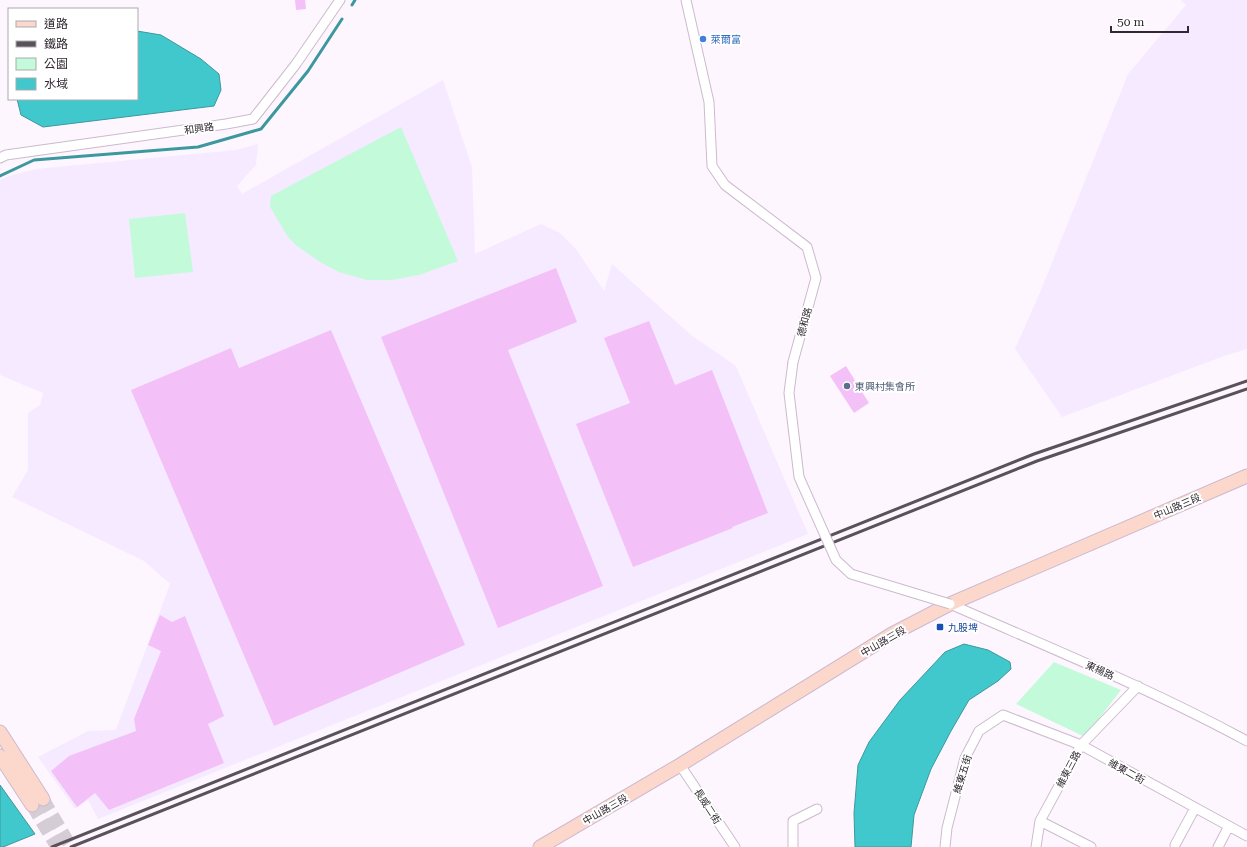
<svg xmlns="http://www.w3.org/2000/svg" width="1247" height="847" viewBox="0 0 1247 847" font-family="'Roboto Serif','Noto Sans TC',serif">
<style>
.industrial{fill:#f5eaff}
.green{fill:#c3fbda}
.water{fill:#41c8cd;stroke:#3c989e}
.lines{fill:none;stroke-linecap:round;stroke-linejoin:round}
.stream{stroke:#3c989e;stroke-width:3}
.building{fill:#f3c1f8}
.secondary-tunnel{stroke:#d5cdd5;stroke-width:13;stroke-dasharray:13 6;stroke-linecap:butt}
.street-casing{stroke:#ccbace;stroke-width:11}
.secondary-casing{stroke:#ccbace;stroke-width:15}
.street{stroke:#fff;stroke-width:9}
.secondary{stroke:#fcd8cc;stroke-width:13}
.rail{stroke:#59525a;stroke-width:3}
.street-bridge-casing{stroke:#ccbace;stroke-width:11;stroke-linecap:butt}
.street-bridge{stroke:#fff;stroke-width:9}
.shop-dot{fill:#3f7fe0;stroke:#fff;stroke-width:1.5}
.service-dot{fill:#5c6f8a;stroke:#fff;stroke-width:1.5}
.transit-dot{fill:#1a4fb4;stroke:#fff;stroke-width:1.5}
.labels{text-anchor:middle;stroke-width:4;stroke-linejoin:round;paint-order:stroke}
.shop-label{font-size:10px;fill:#366cbe;stroke:#fff;text-anchor:start}
.street-label{font-size:10px;fill:#302931;stroke:#fff}
.service-label{font-size:10px;fill:#4e5e75;stroke:#fff;text-anchor:start}
.transit-label{font-size:10px;fill:#164399;stroke:#fff;text-anchor:start}
</style>
<rect width="100%" height="100%" fill="#fef6fe"/>
<path class="industrial" d="M1181,0H1247V349L1224,356L1062,417L1015,349L1041,290L1128,74L1186,5Z
M443,80L472,167L475,254L541,224L560,233L576,249L604,291L612,264L691,335L736,366L808,534L98,819L88,800L75,809L38,757L88,731L116,730L170,584L144,561L12,497L28,470V413L40,405L43,393L0,375V180L12,175L36,169L236,150L258,144L256,165L237,186L242,194Z"/>
<path class="green" d="M401,127L458,261L419,275L392,280H367L339,272L320,262L297,246L288,237L270,207L271,196Z
M185,213L193,272L135,278L129,219Z
M1054,662L1121,690L1085,737L1016,704Z"/>
<path class="water" d="M137,31L161,35L201,59L219,74L221,90L214,106L43,127L21,115L17,99H137Z
M964,644L988,650L1010,662L1011,669L998,681L969,700L951,731L931,769L914,815L911,847H855L854,813L858,765L869,742L900,700L945,652Z
M0,785L35,834L3,847H0Z"/>
<g class="lines">
<path class="stream" d="M352,5L355,0
M0,176L34,160L198,147L261,129L308,71L342,19"/>
</g>
<path class="building" d="M295,0H305L306,9L296,10Z
M556,268L577,322L508,350L603,586L498,628L381,337Z
M649,321L675,385L712,370L768,513L732,527L733,528L633,567L576,424L630,403L604,338Z
M331,330L465,645L274,726L131,390L231,348L239,368Z
M846,366L869,403L854,413L830,376Z
M160,615L172,622L185,616L224,716L208,724L224,763L109,810L95,793L77,807L51,771L69,756L136,731L134,719L161,651L148,645Z"/>
<g class="lines">
<path class="secondary-tunnel" d="M43,799L71,847
M32,805L57,847"/>
<g class="street-casing">
<path id="street" d="M686,0L709,102L712,166L725,185L807,247L816,278L793,362
M0,158L6,155L226,124L253,119L296,64L340,0
M950,604C1050,648 1151,689 1247,741
M680,765L735,847
M1040,821L1091,847
M1175,845L1195,808
M793,847V821L817,809
M945,847L947,828L965,758L979,731L1003,715L1081,745L1247,836
M1036,847L1040,821L1081,745L1138,686
M1218,847L1229,826"/>
</g>
<g class="secondary-casing">
<path id="secondary" d="M0,732L43,799
M0,756L32,805
M540,847L680,765L892,634L950,604L1247,476"/>
</g>
<use href="#street" class="street"/>
<use href="#secondary" class="secondary"/>
<path class="rail" d="M52,847L1034,454L1247,381
M71,847L1037,461L1247,389"/>
<g class="street-bridge-casing">
<path id="street-bridge" d="M793,362L789,393L799,477L836,560L851,574L950,604"/>
</g>
<use href="#street-bridge" class="street-bridge"/>
</g>
<circle class="shop-dot" cx="703" cy="39" r="4"/>
<circle class="service-dot" cx="847" cy="386" r="4"/>
<rect class="transit-dot" x="936" y="623" width="8" height="8" rx="2"/>
<g class="labels">
<g class="shop-label">
<text x="711" y="43">萊爾富</text>
</g>
<g class="street-label">
<text transform="translate(199 128) rotate(-8)" y="4">和興路</text>
<text transform="translate(804 322) rotate(-75)" y="4">德和路</text>
<text transform="translate(1177 506) rotate(-23)" y="4">中山路三段</text>
<text transform="translate(883 641) rotate(-30)" y="4">中山路三段</text>
<text transform="translate(1100 670) rotate(24)" y="4">東楊路</text>
<text transform="translate(1068 769) rotate(-62)" y="4">維東三路</text>
<text transform="translate(1127 771) rotate(29)" y="4">維東二街</text>
<text transform="translate(962 774) rotate(-73)" y="4">維東五街</text>
<text transform="translate(708 806) rotate(57)" y="4">長威二街</text>
<text transform="translate(605 809) rotate(-30)" y="4">中山路三段</text>
</g>
<g class="service-label">
<text x="855" y="390">東興村集會所</text>
</g>
<g class="transit-label">
<text x="948" y="631">九股埤</text>
</g>
</g>
<rect x="8" y="8" width="130" height="92" fill="#ffffff" stroke="#aca9ad"/>
<rect x="16" y="21" width="20" height="6" fill="#fcd8cc" stroke="#aca9ad"/>
<text x="44" y="28" font-size="12" fill="#302931">道路</text>
<rect x="16" y="41" width="20" height="6" fill="#59525a" stroke="#aca9ad"/>
<text x="44" y="48" font-size="12" fill="#302931">鐵路</text>
<rect x="16" y="58" width="20" height="12" fill="#c3fbda" stroke="#aca9ad"/>
<text x="44" y="68" font-size="12" fill="#302931">公園</text>
<rect x="16" y="78" width="20" height="12" fill="#41c8cd" stroke="#aca9ad"/>
<text x="44" y="88" font-size="12" fill="#302931">水域</text>
<path d="M1111 26v6h77v-6" fill="none" stroke="#302931" stroke-width="2"/>
<text x="1117" y="26" font-size="12" fill="#302931" stroke="#ffffff" stroke-width="3" paint-order="stroke">50 m</text>
</svg>
